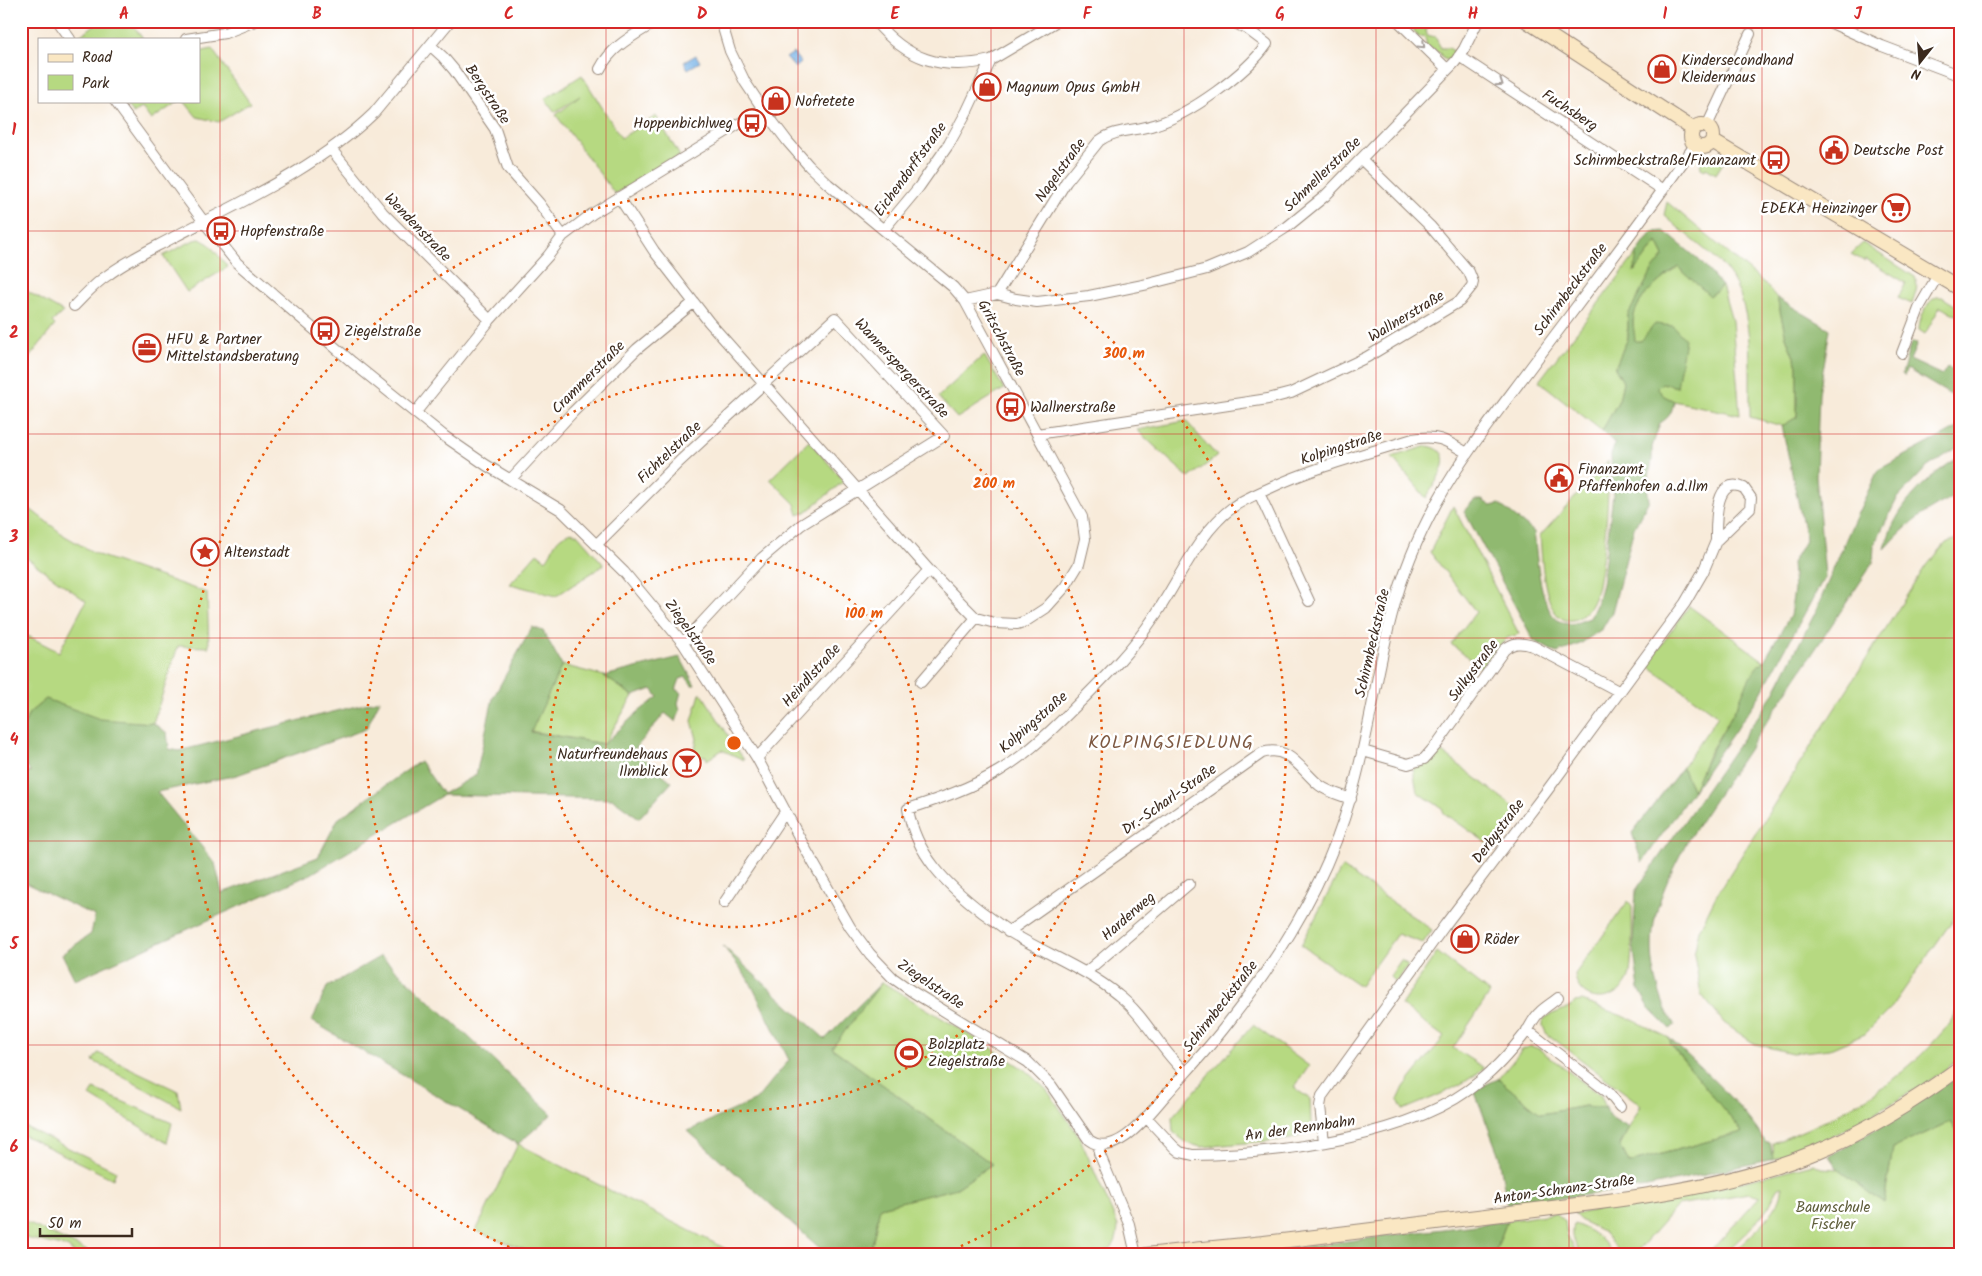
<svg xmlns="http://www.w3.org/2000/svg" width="1982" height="1276" viewBox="0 0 1982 1276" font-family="Kalam,sans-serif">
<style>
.green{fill:#b6d981;stroke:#788250}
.forest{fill:#90b96f;stroke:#667246}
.water{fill:#73b0e6;stroke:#576d82}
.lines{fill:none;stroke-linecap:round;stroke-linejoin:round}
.street-casing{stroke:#9a8a7c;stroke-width:12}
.secondary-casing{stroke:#9a8a7c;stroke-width:16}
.street{stroke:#fff;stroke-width:10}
.secondary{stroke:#fae7c3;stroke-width:14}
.oneway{stroke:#a79f9a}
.grid{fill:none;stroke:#d62828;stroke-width:1;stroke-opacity:0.55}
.ring{fill:none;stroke:#e8590c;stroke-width:2.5;stroke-dasharray:2.5 5}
.labels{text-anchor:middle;stroke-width:5;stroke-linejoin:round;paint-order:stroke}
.poi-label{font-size:15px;fill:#3b2a1e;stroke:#fff;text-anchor:start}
.street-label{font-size:15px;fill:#3b2a1e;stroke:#fff}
.park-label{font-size:15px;fill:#605f3c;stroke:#fff}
.quarter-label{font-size:18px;letter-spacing:1px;fill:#7e5942;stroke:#fff}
.centre{fill:#e8590c;stroke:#fff;stroke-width:2.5}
.ring-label{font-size:15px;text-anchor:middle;font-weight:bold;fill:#e8590c;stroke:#fff;stroke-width:5;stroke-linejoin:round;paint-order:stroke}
.neatline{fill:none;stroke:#d62828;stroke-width:2}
.grid-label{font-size:16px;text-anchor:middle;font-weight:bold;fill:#d62828}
</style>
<rect width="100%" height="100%" fill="#fff"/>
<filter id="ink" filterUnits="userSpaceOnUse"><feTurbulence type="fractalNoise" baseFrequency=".02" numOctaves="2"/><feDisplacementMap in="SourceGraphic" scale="10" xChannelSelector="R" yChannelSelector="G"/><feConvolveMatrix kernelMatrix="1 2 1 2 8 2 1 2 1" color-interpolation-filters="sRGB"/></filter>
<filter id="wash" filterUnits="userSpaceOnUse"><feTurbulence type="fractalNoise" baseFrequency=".0096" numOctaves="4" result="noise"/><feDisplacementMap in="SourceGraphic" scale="20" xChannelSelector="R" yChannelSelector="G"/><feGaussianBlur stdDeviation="1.12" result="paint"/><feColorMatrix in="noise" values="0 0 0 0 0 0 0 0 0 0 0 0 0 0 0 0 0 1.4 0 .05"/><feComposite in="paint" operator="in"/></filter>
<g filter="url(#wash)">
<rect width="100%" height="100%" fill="#f8ebda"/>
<path class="green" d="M100,21H130L143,39H79L78,37Z
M1406,21H1417L1418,25L1424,26L1432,21H1436V23L1426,30L1427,35L1435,37L1441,48H1449L1455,52L1449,61L1442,58L1440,53L1426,46V41L1424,36L1418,37L1414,31L1415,26Z
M212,49L250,103L219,122L197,117L184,101H199V52Z
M582,75L621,138L656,116L680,156L615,194L556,115L580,96L555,112L545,99Z
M123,101H179L151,120L142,108L133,113Z
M1706,154H1711L1725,160L1716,174L1706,168L1705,170L1701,168L1700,158Z
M1667,202L1764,283L1777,298L1786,337L1797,365V417L1782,426L1750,417C1749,369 1757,299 1720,263C1702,246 1682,232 1664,215Z
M200,239L209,244L228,267L187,292L163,256L194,240Z
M1657,242L1664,256L1652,271L1628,315V337L1615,368L1623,382L1619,400L1602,431L1539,381L1637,253L1635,271Z
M1863,243L1915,277C1919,286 1915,295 1912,304L1898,298L1906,283L1866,259L1864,261L1851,254Z
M1678,267L1710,295L1722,286L1732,321L1740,415L1674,401L1664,396L1656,388L1662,383L1677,387L1641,341L1635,342C1634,335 1633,328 1633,322C1634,298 1661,280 1678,267Z
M21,285L30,293L63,312L52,322L55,325L21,368Z
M1937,297H1942L1961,309V317L1940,307L1925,334L1919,330C1919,320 1927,300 1937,297Z
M984,355L1004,389L957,418L938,397Z
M1186,421L1217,456L1189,478L1137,430Z
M809,441L844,481L806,512L798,515L795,504L770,479Z
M1427,446C1460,451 1435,482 1426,498L1392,457Z
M1608,461C1609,498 1606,533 1601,568C1599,578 1598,590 1594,598C1591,607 1583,618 1573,620C1542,626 1542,554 1540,536Z
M21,502L65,536L98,555L207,593L209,647L178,646L153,723L100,720L46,699L29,713L21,733V646L28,636L59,652L86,601L21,554Z
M1453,506L1519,634L1507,638L1481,668L1451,644L1476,612L1430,552Z
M571,532L577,534L604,565L556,596L510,584L537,553L546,560C556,548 551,539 571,532Z
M1961,536V908L1892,1007L1865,1034L1830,1049L1792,1053L1755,1044L1724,1023L1701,994L1694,955L1699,930L1717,894L1923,570L1946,543Z
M1689,606L1764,661L1750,679L1739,703L1708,755L1693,791L1682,768L1718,716L1647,665Z
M562,665L604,676L633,696L604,744L530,731Z
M700,694H702L744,760L722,750L707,760L706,756L693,757L697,739L692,721Z
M1442,752L1519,811L1494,848L1444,813L1442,808L1417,792L1413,769L1432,762Z
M1342,867L1432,930L1423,943L1397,934L1360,986L1301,945Z
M1628,901L1632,906C1632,919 1633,971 1628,980C1616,1005 1577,1005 1575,974Z
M1437,952L1490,993L1453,1048L1484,1068C1461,1088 1431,1098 1403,1110L1398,1100L1404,1087L1444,1037L1401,1005Z
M1401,960L1408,965L1396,982L1390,976Z
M882,982L993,1049L1025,1070L1047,1090L1079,1136L1118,1226C1117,1245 1112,1252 1093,1255H870L880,1207L957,1188L992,1164L832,1048Z
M1582,1001L1633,1020L1669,1038L1672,1045L1742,1132L1629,1163L1620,1145L1641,1105L1546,1033L1543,1026V1020C1552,1011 1567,1012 1575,1002Z
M1961,1006V1057C1936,1079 1906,1095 1878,1111C1845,1130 1811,1150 1774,1159L1773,1143C1835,1119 1894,1088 1938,1037C1947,1028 1953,1017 1961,1006Z
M1253,1025L1309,1066L1294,1088L1310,1099L1311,1124L1305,1134L1291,1139L1201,1147L1187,1143L1173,1132L1172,1117Z
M1531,1046L1539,1049L1601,1096L1606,1108L1585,1106L1541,1114L1498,1079L1522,1050Z
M98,1053L178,1091L181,1108L93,1061Z
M94,1089L172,1123L167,1143L90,1096Z
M1950,1122L1961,1139V1255H1730C1745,1240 1785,1209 1782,1186L1778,1187C1773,1193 1773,1201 1768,1208C1755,1225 1738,1240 1723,1255H1707L1760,1196L1749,1193L1678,1205L1634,1255H1621L1604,1232L1580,1220L1574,1214L1714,1189L1813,1164L1821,1168L1838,1169L1884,1203L1893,1148Z
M21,1125L116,1171L113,1179L21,1134Z
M518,1144L738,1255H538L476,1231Z
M1556,1213L1565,1221L1567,1235L1578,1255H1494L1507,1221Z
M21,1220L96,1255H76L67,1247L21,1237Z
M1574,1224C1590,1229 1605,1239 1612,1255H1583C1574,1245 1571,1237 1574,1224Z"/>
<path class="forest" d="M1664,231L1698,259L1722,286L1710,296L1678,267C1661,280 1634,298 1633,322C1633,328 1635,335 1635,341H1641L1655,324L1673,326L1685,339L1677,387L1662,383L1657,388L1664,396L1674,401C1672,412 1670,417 1660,423L1652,447V461L1647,486L1649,500L1634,528L1612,612L1602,629L1580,644L1557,653L1534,641L1464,511L1474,500H1482L1491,506L1499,504L1534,532C1537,554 1539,617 1564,623C1572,626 1583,620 1590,618L1596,605L1602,584L1613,494L1611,455L1615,444L1602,431L1619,400L1623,382L1615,368L1628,337V315L1652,271L1664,256L1657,242L1634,272L1637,253L1652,232Z
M1777,298L1830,329L1819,394L1816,476L1825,576L1760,695L1642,863L1632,833L1682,768L1693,791C1704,759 1723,733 1738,704C1744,692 1752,667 1764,661L1790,616L1794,590L1792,563L1806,539L1782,426L1797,417V365L1786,337Z
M1913,342L1917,344L1910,360L1942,375L1947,367L1961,374V401L1907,369L1904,376L1902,374L1910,345Z
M1961,426V445L1926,468L1897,499L1874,545L1873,563L1689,838C1664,885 1643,925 1656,979C1660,995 1665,1012 1675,1025L1670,1029L1650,1009L1639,989L1633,943L1636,890L1773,695L1815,613L1849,532L1878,470Z
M1961,456V494C1930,506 1907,524 1885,549C1893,509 1927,476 1961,456Z
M532,627L543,631L562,665L531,732L604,744L637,713L658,697L652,689L633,696L604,676L680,657L695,685H692L686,677L680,679L676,690L681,692L678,703L680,710L676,722L665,713L634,750L672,782L639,818L613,799L443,795L311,874L75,980L62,954L91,934L95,916L21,881V770L31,773L21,759V733L29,713L46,699L100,719L153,723L167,733L169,749L179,751L380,700L366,729L237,775L157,792L215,863L222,893L318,857L338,819L420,761L443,794L476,775L493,698Z
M723,946L825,1039L882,982L832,1048L992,1164L957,1188L880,1207L870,1255H796L822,1250L688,1131L756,1100L789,1060L750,982Z
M381,956L552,1114L518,1144L312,1021L327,987Z
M1669,1038C1704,1071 1740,1102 1766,1143H1770L1774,1159L1647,1187L1507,1205L1499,1156L1474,1090L1498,1079L1541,1114L1585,1106L1606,1108L1609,1116L1629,1128L1620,1145L1629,1163L1742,1132L1671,1045Z
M1961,1074V1139L1950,1122L1893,1148L1884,1203L1838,1169L1829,1156L1873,1131Z
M1507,1221L1494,1255H1236Z"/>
<path class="water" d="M793,53L801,63L795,68L786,58Z
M696,55L700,62L688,69L684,62Z"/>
</g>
<g filter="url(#ink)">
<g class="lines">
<g class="street-casing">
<path id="street" d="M57,21L70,39
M875,21C907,60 942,71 991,60
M1398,21L1447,69
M1827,21L1882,46L1961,76
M186,39L225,33L255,21
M431,46L443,57L454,70L495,129L508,168L539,203L563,236
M1459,56L1663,190
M600,69C612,45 635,35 657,21
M115,101L204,222L237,263L352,362L444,436L486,465L561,510L624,572L683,643L757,758L806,850L850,927L870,954L893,978L913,992L1028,1062L1051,1085L1089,1140C1116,1160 1149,1114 1165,1096C1186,1072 1209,1048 1228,1023C1281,956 1328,879 1351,796C1369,736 1376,674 1392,614C1402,575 1418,536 1437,502C1465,452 1500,409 1534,363C1588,291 1643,219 1695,145
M1707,126L1750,34
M331,149L383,213L490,320
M619,197L654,251L709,322L929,570L976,618L995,623L1017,624L1026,621L1046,608L1065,587L1079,564L1085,539L1082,517L965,301L953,287L828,184L809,166L788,142L763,109L745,82L730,51L721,21
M884,229L919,187L949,144L967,111L991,60L1057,21
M997,294L1066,182L1099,141C1115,129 1136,131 1154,125C1189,115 1246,74 1267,44L1247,29L1231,21
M965,301L997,294L1016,299L1037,302L1089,296L1148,284L1207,269L1248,252L1287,227L1325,196L1455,62L1464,49L1478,21
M74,306C85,295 95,283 108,275C128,260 152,249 174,237C243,201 317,168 374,113L450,21
M1902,353L1920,306L1938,275
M415,413L490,320L548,256L563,236L592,214L763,109
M1037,434L1268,399L1291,393L1367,357L1460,301L1472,286L1473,282L1469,272L1430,226L1361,159
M511,479L573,412L637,349L693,303
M1259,493L1309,601
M597,544L680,461L835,318L944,436L801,525L762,558L683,643
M921,682L976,618
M1363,751L1408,764L1424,759L1437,744L1504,650C1513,642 1521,642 1533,646L1620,692
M757,758L929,570
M724,903L785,812
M1008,932L1262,753C1288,744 1301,770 1319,785C1328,792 1340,795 1351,799
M1086,972L1189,884
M1527,1030L1609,1093L1620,1107
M1185,1072C1159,1049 1146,1016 1118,995C1085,968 1046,954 1010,932C1000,926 991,918 982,912C947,885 916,855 908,809C939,799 971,788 999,771C1029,753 1055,727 1079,703C1107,675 1132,650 1154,617C1179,581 1197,534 1233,507C1244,499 1257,494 1270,488C1315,467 1365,454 1413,439C1437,434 1447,441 1467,453
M1146,1117L1175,1148L1180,1152L1193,1155C1277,1154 1415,1137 1480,1081C1498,1067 1513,1049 1527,1031C1531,1025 1534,1017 1540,1012C1545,1007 1552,1003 1558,998
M1324,1142L1320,1106L1322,1096L1445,925L1546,792L1685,603L1703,572L1716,541L1750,508L1751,498L1744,488C1714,474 1716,524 1716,541
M1100,1146L1099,1153L1129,1224L1136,1255"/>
</g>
<g class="secondary-casing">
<path id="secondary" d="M1527,21L1693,129
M1691 136a11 11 0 1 1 22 0a11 11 0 1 1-22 0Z
M1712,141L1961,289
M1146,1255C1185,1250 1225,1247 1264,1243C1349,1233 1434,1222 1518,1212C1615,1201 1727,1189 1818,1151C1869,1130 1916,1100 1961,1067"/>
</g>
<use href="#street" class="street"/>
<use href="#secondary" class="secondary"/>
</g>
<defs><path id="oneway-chevron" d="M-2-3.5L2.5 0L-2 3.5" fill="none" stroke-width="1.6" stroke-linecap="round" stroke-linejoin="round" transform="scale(1.25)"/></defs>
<g class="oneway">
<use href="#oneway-chevron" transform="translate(1422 45) rotate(44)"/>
<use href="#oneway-chevron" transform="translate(1500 83) rotate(34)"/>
</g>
</g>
<path class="grid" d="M220,21V1255M413,21V1255M606,21V1255M798,21V1255M991,21V1255M1184,21V1255M1376,21V1255M1569,21V1255M1762,21V1255M21,231H1961M21,434H1961M21,638H1961M21,841H1961M21,1045H1961"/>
<g class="ring">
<circle cx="734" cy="743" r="184"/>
<circle cx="734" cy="743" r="368"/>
<path d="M523 1253A552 552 0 1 1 945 1253"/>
</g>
<defs>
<g id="shop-ring" transform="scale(1.4375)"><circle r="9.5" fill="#fff" stroke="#c8321e" stroke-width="1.5"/><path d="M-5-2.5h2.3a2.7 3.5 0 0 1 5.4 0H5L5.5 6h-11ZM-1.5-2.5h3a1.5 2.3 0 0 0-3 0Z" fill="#c8321e"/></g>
<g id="bus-ring" transform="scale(1.4375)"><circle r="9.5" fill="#fff" stroke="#c8321e" stroke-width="1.5"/><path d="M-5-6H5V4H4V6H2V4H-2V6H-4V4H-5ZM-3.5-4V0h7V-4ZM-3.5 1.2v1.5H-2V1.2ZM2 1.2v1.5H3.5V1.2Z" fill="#c8321e"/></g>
<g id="civic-ring" transform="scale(1.4375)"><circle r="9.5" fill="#fff" stroke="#c8321e" stroke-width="1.5"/><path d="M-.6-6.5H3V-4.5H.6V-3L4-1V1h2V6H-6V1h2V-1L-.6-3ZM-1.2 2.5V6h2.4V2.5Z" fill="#c8321e"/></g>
<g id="supermarket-ring" transform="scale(1.4375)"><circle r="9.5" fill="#fff" stroke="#c8321e" stroke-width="1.5"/><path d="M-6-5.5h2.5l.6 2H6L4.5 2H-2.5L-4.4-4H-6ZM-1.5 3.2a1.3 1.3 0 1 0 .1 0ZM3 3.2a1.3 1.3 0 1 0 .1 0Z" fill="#c8321e"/></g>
<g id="office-ring" transform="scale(1.4375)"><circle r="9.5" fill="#fff" stroke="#c8321e" stroke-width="1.5"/><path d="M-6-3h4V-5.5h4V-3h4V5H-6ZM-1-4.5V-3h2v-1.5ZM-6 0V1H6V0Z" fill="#c8321e"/></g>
<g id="sight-ring" transform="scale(1.4375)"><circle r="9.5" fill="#fff" stroke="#c8321e" stroke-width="1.5"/><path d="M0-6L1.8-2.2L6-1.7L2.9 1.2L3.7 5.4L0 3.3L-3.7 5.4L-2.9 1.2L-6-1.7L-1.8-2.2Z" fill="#c8321e"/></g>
<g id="bar-ring" transform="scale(1.4375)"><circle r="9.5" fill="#fff" stroke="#c8321e" stroke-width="1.5"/><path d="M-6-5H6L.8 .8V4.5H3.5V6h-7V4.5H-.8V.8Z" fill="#c8321e"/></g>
<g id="stadium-ring" transform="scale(1.4375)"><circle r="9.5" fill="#fff" stroke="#c8321e" stroke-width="1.5"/><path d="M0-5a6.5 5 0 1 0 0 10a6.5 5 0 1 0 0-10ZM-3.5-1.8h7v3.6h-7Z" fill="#c8321e"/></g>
</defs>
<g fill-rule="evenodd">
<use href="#shop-ring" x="1662" y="69"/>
<use href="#shop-ring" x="987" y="87"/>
<use href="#shop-ring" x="776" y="101"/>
<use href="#bus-ring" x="752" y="123"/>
<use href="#civic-ring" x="1834" y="150"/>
<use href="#bus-ring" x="1775" y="160"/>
<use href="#supermarket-ring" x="1896" y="208"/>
<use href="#bus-ring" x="221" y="231"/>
<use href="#bus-ring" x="325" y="331"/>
<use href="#office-ring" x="147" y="348"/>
<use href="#bus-ring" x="1011" y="407"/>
<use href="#civic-ring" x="1559" y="478"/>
<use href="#sight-ring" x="205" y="552"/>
<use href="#bar-ring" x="687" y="763"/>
<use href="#shop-ring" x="1465" y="939"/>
<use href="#stadium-ring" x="909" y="1053"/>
</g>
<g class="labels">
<g class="poi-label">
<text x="1681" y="65">Kindersecondhand<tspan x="1681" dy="17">Kleidermaus</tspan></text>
<text x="1006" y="92">Magnum Opus GmbH</text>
<text x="795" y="106">Nofretete</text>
<text x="733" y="128" text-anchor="end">Hoppenbichlweg</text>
<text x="1853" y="155">Deutsche Post</text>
<text x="1756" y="165" text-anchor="end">Schirmbeckstraße/Finanzamt</text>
<text x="1877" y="213" text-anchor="end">EDEKA Heinzinger</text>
<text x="240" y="236">Hopfenstraße</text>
<text x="344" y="336">Ziegelstraße</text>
<text x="166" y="344">HFU &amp; Partner<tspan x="166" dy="17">Mittelstandsberatung</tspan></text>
<text x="1030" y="412">Wallnerstraße</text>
<text x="1578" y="474">Finanzamt<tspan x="1578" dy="17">Pfaffenhofen a.d.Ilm</tspan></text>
<text x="224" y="557">Altenstadt</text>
<text x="668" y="759" text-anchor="end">Naturfreundehaus<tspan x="668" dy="17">Ilmblick</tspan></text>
<text x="1484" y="944">Röder</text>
<text x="928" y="1049">Bolzplatz<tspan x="928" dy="17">Ziegelstraße</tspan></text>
</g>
<g class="street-label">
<text transform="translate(488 94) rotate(56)" y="5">Bergstraße</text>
<text transform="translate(1570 110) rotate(33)" y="5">Fuchsberg</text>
<text transform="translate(910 169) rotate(-54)" y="5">Eichendorffstraße</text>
<text transform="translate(1060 170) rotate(-54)" y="5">Nagelstraße</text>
<text transform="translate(1322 174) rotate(-44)" y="5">Schmellerstraße</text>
<text transform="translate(418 227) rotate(46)" y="5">Wendenstraße</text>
<text transform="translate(1570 289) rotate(-53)" y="5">Schirmbeckstraße</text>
<text transform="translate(1406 316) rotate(-31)" y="5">Wallnerstraße</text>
<text transform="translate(1002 338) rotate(62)" y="5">Gritschstraße</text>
<text transform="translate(902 368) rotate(47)" y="5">Wannerspergerstraße</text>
<text transform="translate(588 377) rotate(-45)" y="5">Crammerstraße</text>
<text transform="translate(1341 447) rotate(-18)" y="5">Kolpingstraße</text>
<text transform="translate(669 452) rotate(-44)" y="5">Fichtelstraße</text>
<text transform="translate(691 632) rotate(54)" y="5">Ziegelstraße</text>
<text transform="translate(1372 643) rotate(-77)" y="5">Schirmbeckstraße</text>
<text transform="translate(1473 670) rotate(-53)" y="5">Sulkystraße</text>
<text transform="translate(811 675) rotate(-48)" y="5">Heindlstraße</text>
<text transform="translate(1033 722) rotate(-41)" y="5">Kolpingstraße</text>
<text transform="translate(1169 799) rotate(-35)" y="5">Dr.-Scharl-Straße</text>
<text transform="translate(1498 831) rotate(-53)" y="5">Derbystraße</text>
<text transform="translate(1128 916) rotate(-41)" y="5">Harderweg</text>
<text transform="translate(931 984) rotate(34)" y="5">Ziegelstraße</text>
<text transform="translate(1220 1006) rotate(-52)" y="5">Schirmbeckstraße</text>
<text transform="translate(1300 1128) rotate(-8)" y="5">An der Rennbahn</text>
<text transform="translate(1564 1189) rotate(-8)" y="5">Anton-Schranz-Straße</text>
</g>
<g class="park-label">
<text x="1833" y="1212">Baumschule<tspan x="1833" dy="17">Fischer</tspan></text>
</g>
<g class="quarter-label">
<text x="1171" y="748">KOLPINGSIEDLUNG</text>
</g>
</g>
<circle cx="734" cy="743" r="8" class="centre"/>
<g class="ring-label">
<text x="1124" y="358">300 m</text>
<text x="994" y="488">200 m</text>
<text x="864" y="618">100 m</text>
</g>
<rect width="1982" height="1276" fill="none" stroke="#fff" stroke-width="55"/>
<rect x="38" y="38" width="162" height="65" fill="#ffffff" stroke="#b1aaa5"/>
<rect x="48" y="54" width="25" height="8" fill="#fae7c3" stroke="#b1aaa5"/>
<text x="82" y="62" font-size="15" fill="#3b2a1e">Road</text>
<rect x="48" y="75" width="25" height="15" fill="#b6d981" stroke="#b1aaa5"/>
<text x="82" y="88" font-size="15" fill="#3b2a1e">Park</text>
<g transform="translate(1920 62) rotate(197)" stroke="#ffffff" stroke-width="4" paint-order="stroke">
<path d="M0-4L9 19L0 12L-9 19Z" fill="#3b2a1e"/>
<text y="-8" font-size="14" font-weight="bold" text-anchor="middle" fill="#3b2a1e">N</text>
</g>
<path d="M40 1228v8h92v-8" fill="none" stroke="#3b2a1e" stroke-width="2.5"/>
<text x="48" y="1228" font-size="15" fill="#3b2a1e" stroke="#ffffff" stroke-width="4" paint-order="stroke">50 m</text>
<rect x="28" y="28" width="1926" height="1220" class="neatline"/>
<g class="grid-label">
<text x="124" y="19">A</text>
<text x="317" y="19">B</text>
<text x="509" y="19">C</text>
<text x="702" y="19">D</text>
<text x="895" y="19">E</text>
<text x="1087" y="19">F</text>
<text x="1280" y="19">G</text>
<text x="1473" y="19">H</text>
<text x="1665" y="19">I</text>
<text x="1858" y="19">J</text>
<text x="14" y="135">1</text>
<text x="14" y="338">2</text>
<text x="14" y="542">3</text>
<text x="14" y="745">4</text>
<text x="14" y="949">5</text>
<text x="14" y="1152">6</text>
</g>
</svg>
